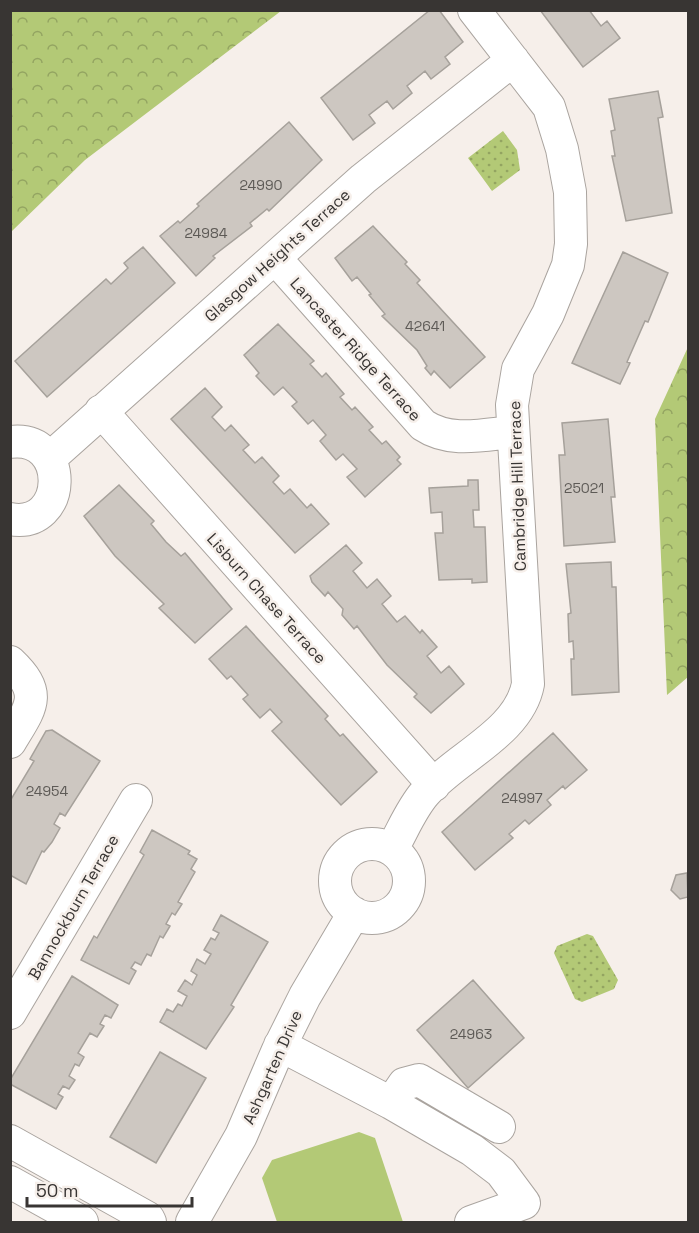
<svg xmlns="http://www.w3.org/2000/svg" width="699" height="1233" viewBox="0 0 699 1233" font-family="'Space Grotesk',sans-serif">
<style>
.green{fill:#b3c976}
.forest{fill:url(#forest-crowns)}
.park{fill:url(#park-dots)}
.building{fill:#cdc7c1;stroke:#a6a19b;stroke-width:1.5}
.lines{fill:none;stroke-linecap:round;stroke-linejoin:round}
.minor-casing{stroke:#aaa49f;stroke-width:34}
.minor{stroke:#fff;stroke-width:32}
.labels{text-anchor:middle;stroke-width:5;stroke-linejoin:round;paint-order:stroke}
.number-label{font-size:14px;fill:#5d5a56}
.street-label{font-size:16px;fill:#383533;stroke:#f6efea}
</style>
<defs>
<pattern id="forest-crowns" width="20" height="18" patternUnits="userSpaceOnUse" patternTransform="scale(1.5)"><rect width="20" height="18" fill="#b3c976"/><path d="M2 6a3 3 0 1 1 6 0M12 15a3 3 0 1 1 6 0" fill="none" stroke="#93a461"/></pattern>
<pattern id="park-dots" width="8" height="8" patternUnits="userSpaceOnUse" patternTransform="scale(1.5)"><rect width="8" height="8" fill="#b3c976"/><path d="M2 2h.1M6 6h.1" fill="none" stroke="#93a461" stroke-width="1.8" stroke-linecap="round"/></pattern>
</defs>
<rect width="100%" height="100%" fill="#f6efea"/>
<path class="green" d="M359,1132L375,1138L403,1222H277L262,1178L272,1160Z"/>
<path class="forest" d="M11,10H281V11L85,160L11,232Z
M688,347V677L667,695L655,419Z"/>
<path class="park" d="M503,131L517,150L520,170L492,191L468,158Z
M587,934L593,936L618,980L614,989L582,1002L575,999L554,953L557,946Z"/>
<path class="building" d="M430,10H439L463,42L445,57L450,64L431,79L425,71L407,86L412,93L393,109L387,101L369,115L375,123L353,140L321,98Z
M540,10H589L601,26L607,21L620,38L583,67Z
M658,91L663,117L658,118L672,213L626,221L612,156H615L611,131L615,130L609,99Z
M289,122L322,160L269,211L267,209L250,223L252,226L213,256L215,258L196,276L160,236L178,221L180,223L199,206L197,204Z
M373,226L407,262L405,264L420,280L417,283L485,357L450,388L434,371L431,375L425,368L427,366L417,350L382,316L385,314L369,295L371,294L357,277L352,281L335,258Z
M143,247L175,283L47,397L15,361L106,279L111,284L128,268L124,263Z
M623,252L668,273L648,322L645,321L627,362L630,363L620,384L572,363Z
M278,324L314,361L310,364L322,377L326,373L344,394L340,397L352,410L355,407L373,427L369,430L382,444L386,441L400,457L397,460L401,464L365,497L347,477L357,469L343,454L336,460L320,441L326,435L313,420L308,424L292,406L297,402L283,387L274,395L256,376L259,373L244,355Z
M205,388L222,407L212,417L225,431L231,425L249,445L243,450L255,463L262,457L279,476L273,482L284,494L290,489L307,508L311,504L329,524L295,553L171,419Z
M608,419L615,497H611L615,542L564,546L559,455H565L562,423Z
M468,480H478L479,510H473L474,527H485L487,582L472,583V579L439,580L435,533H443L442,512L431,513L429,488L468,486Z
M119,485L154,521L151,524L166,542L181,556L185,553L232,609L195,643L159,608L164,604L115,556L84,516Z
M346,545L362,563L353,571L367,588L377,579L391,596L382,604L397,622L405,616L420,633L422,630L437,647L427,656L441,673L449,666L464,684L431,713L414,697L417,694L387,665L357,626L354,629L342,615L343,609L328,592L325,596L312,582L310,576Z
M611,562L612,587H616L619,692L572,695L571,659H574L573,641L569,642L568,614L571,613L566,564Z
M246,626L328,716L325,719L340,736L343,734L377,772L341,805L272,731L282,722L270,709L260,718L243,699L248,695L231,676L227,679L209,659Z
M52,730L100,761L65,816L60,813L54,824L60,828L52,842L44,852L42,851L26,884L10,875V801L34,761L30,759L46,731Z
M553,733L587,770L565,789L563,786L547,800L551,805L529,824L525,820L509,834L513,838L475,870L442,832Z
M152,830L190,851L188,854L197,859L191,869L195,872L178,902L182,904L175,915L172,913L166,924L170,926L163,938L160,936L151,956L147,954L141,965L135,962L131,968L136,971L129,984L81,960L94,936L97,938L144,855L140,852Z
M687,873L688,897L680,899L671,890L676,875Z
M221,915L268,942L231,1005L234,1007L206,1049L160,1022L167,1009L173,1012L178,1004L182,1006L187,996L178,991L185,980L192,985L197,975L191,971L197,959L205,964L211,954L204,950L211,938L215,940L219,933L213,930Z
M72,976L118,1005L111,1018L105,1015L100,1024L104,1026L97,1037L90,1033L78,1053L84,1057L79,1066L75,1064L69,1076L75,1080L69,1089L63,1086L58,1094L63,1097L56,1109L10,1084V1080Z
M473,980L524,1038L468,1088L417,1030Z
M160,1052L206,1078L156,1163L110,1137Z"/>
<g class="lines">
<g class="minor-casing">
<path id="minor" d="M275,258L423,425C450,443 482,435 512,432
M101,411L434,785
M10,442C71,434 68,530 10,519
M49,459L363,179L513,60
M10,662C44,694 31,707 10,742
M335 881a37 37 0 1 1 74 0a37 37 0 1 1-74 0Z
M392,849C403,830 411,809 425,793C456,757 519,733 528,684L512,405L518,369L548,314L568,265L571,244L570,192L562,149L549,107L474,10
M10,1013L136,800
M280,1045L391,1103L472,1150L501,1172L524,1203L471,1222
M391,1103L404,1084L419,1080L499,1127
M10,1141L148,1218L150,1222
M10,1182L82,1222
M192,1222L241,1136L278,1050L305,996L354,913"/>
</g>
<use href="#minor" class="minor"/>
</g>
<g class="labels">
<g class="number-label">
<text x="261" y="190">24990</text>
<text x="206" y="238">24984</text>
<text x="425" y="331">42641</text>
<text x="584" y="493">25021</text>
<text x="47" y="796">24954</text>
<text x="522" y="803">24997</text>
<text x="471" y="1039">24963</text>
</g>
<g class="street-label">
<text transform="translate(277 255) rotate(-42)" y="6">Glasgow Heights Terrace</text>
<text transform="translate(356 349) rotate(48)" y="6">Lancaster Ridge Terrace</text>
<text transform="translate(517 486) rotate(-92)" y="6">Cambridge Hill Terrace</text>
<text transform="translate(267 598) rotate(48)" y="6">Lisburn Chase Terrace</text>
<text transform="translate(73 907) rotate(-60)" y="6">Bannockburn Terrace</text>
<text transform="translate(272 1067) rotate(-66)" y="6">Ashgarten Drive</text>
</g>
</g>
<rect width="699" height="1233" fill="none" stroke="#383533" stroke-width="24"/>
<path d="M27 1197v9h165v-9" fill="none" stroke="#383533" stroke-width="3"/>
<text x="36" y="1197" font-size="18" fill="#383533" stroke="#f6efea" stroke-width="4.5" paint-order="stroke">50 m</text>
</svg>
